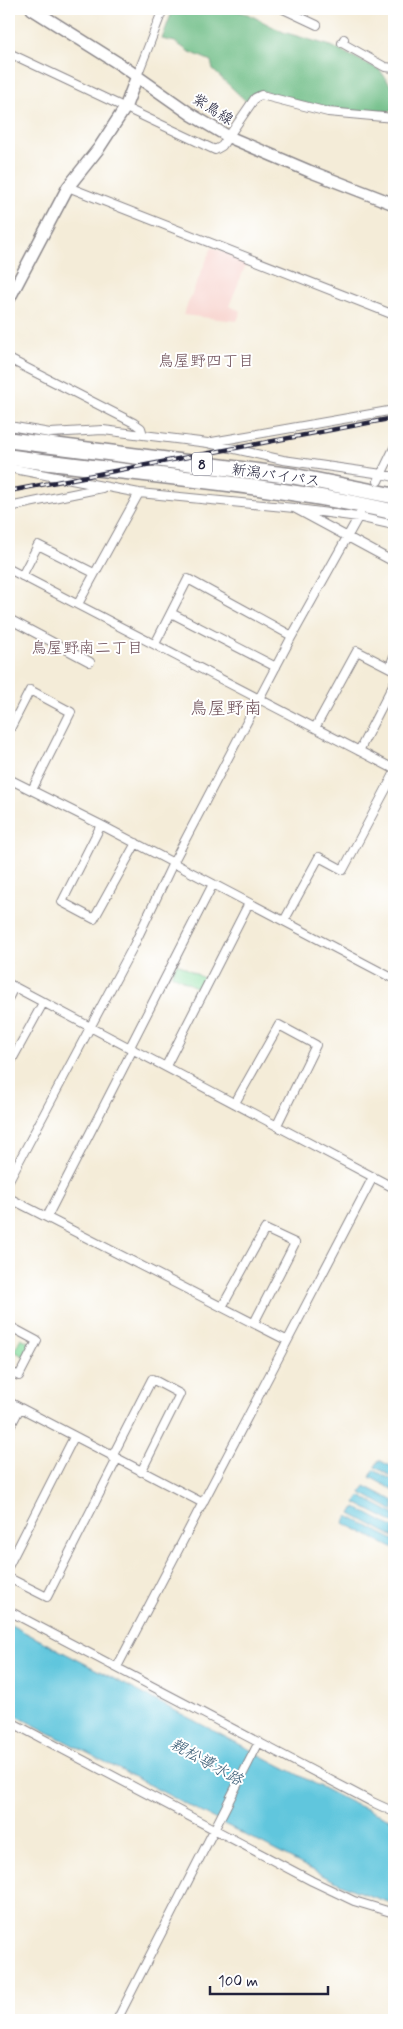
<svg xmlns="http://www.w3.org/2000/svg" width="403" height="2029" viewBox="0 0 403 2029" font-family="Mynerve,'Klee One',sans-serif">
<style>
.built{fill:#f7d0ca}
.green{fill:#88dea0;stroke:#55806e}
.forest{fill:#6ebd86;stroke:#487060}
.water{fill:#60c6dd;stroke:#41748c}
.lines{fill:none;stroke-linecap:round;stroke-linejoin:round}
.street-casing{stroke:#8b878a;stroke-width:10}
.secondary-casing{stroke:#8b878a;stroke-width:14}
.highway-casing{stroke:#8b878a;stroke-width:18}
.street{stroke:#fff;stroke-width:8}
.secondary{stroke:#fff;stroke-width:11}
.highway{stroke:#fff;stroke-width:15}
.rail-casing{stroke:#22223b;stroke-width:4.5}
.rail{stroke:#fff;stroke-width:2.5;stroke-dasharray:8;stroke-linecap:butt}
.labels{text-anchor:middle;stroke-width:4;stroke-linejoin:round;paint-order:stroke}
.shield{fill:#fff;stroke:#646476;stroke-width:1}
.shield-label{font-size:14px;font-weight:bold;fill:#22223b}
.street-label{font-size:15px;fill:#22223b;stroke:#fff}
.neighbourhood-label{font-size:16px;fill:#6e5059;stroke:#fff}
.water-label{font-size:16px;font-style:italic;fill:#385b74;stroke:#fff}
.quarter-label{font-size:18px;fill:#6e5059;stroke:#fff}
</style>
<rect width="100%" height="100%" fill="#fff"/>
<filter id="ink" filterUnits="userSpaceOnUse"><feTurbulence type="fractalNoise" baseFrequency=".02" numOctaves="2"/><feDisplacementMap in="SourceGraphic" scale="10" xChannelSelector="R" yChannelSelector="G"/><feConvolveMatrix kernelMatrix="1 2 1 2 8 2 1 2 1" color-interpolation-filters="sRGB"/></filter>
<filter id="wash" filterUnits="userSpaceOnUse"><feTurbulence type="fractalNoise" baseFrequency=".0096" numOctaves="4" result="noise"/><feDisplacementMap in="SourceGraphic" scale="20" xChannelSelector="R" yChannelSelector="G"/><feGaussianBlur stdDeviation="1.12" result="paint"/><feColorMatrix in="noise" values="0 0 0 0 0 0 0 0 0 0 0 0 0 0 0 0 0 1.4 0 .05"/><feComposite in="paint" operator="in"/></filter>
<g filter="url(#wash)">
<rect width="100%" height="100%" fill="#f4ecd8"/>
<path class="built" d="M212,247L248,260L229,306L241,311L237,321L183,315Z"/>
<path class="green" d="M177,963L205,979L199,989L171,974Z
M21,1338L32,1344L25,1357L14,1351Z"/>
<path class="forest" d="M173,9H229L248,14L283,32L331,46L380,70L394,90V111L355,112L315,106L262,91L254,94L247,102L213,70L211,61L188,51L175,42L162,39Z"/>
<path class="water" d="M379,1460L394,1468V1478L375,1467Z
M374,1470L394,1481V1490L370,1477Z
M365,1486L394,1501V1511L361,1493Z
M360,1496L394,1514V1523L355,1503Z
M355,1507L394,1528V1537L351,1514Z
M348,1516L394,1540V1549L344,1523Z
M9,1624L352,1803L394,1821V1904L354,1890L326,1877L9,1712Z"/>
</g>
<g filter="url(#ink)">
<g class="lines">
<g class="street-casing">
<path id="street" d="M283,9L317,25
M344,39L342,43L385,67L394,68
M9,53L215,150L222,146L255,98L261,95L328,112L394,118
M137,76L163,9
M68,187L394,315
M9,359L134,423L141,428L143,435
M9,426L50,433L103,430L208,443L283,460L382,474L394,477
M212,442L394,410
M9,468L139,493L294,508L394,562
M378,481L394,448
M9,507L102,488
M298,509L358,517L394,525
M9,569L394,769
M22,576L38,545L94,573
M78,604L139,493
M171,613L276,667
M9,619L90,662
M155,644L188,579L292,636
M394,656L392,661L394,662
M315,728L357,651L394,670
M9,731L30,690L71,712L32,790
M359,751L394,683
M9,779L101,825L394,979
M101,825L62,902L94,919L136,843
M284,921L319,857L343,870L394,774
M9,984L394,1188
M9,997L14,987
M130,1047L213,884
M9,1065L43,1003
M166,1066L249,903
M235,1103L279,1025L316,1045L277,1125
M9,1180L134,945L173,863L292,636L360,514
M9,1198L286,1340
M47,1217L133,1049
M222,1307L265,1229L295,1243L254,1323
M9,1326L37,1341L19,1376L9,1371
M9,1402L203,1503
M9,1429L20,1408
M112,1457L152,1379L180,1394L141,1472
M9,1565L74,1437
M9,1578L47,1597L117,1459
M9,1611L370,1801L394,1812
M117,1667L373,1177
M9,1721L312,1881L354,1901L394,1913
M117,2020L259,1742"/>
</g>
<g class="secondary-casing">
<path id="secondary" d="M32,9L121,65L192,115L229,137L309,171L394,204
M9,299L68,187L99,148L125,108L137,76"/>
</g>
<g class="highway-casing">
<path id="highway" d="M9,440L293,476L394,496
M9,457C137,475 268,483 394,512"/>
</g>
<use href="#street" class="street"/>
<use href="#secondary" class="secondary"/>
<use href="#highway" class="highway"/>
<g class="rail-casing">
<path id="rail" d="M9,491L394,418"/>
</g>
<use href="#rail" class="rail"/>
</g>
</g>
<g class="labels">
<rect class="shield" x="192" y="452.5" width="20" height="23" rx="4"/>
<g class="shield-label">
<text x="202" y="469">8</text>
</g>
<g class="street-label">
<text transform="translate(213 109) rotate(32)" y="5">紫鳥線</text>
<text transform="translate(276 475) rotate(8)" y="5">新潟バイパス</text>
</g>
<g class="neighbourhood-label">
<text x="206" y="366">鳥屋野四丁目</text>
<text x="87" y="653">鳥屋野南二丁目</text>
</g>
<g class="water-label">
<text transform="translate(207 1761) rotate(29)" y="6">親松導水路</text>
</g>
<g class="quarter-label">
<text x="226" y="714">鳥屋野南</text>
</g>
</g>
<rect width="403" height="2029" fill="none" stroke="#fff" stroke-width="30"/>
<path d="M210 1986v8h118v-8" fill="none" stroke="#22223b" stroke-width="2.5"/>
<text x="218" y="1986" font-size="15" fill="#22223b" stroke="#ffffff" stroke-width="4" paint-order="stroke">100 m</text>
</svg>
